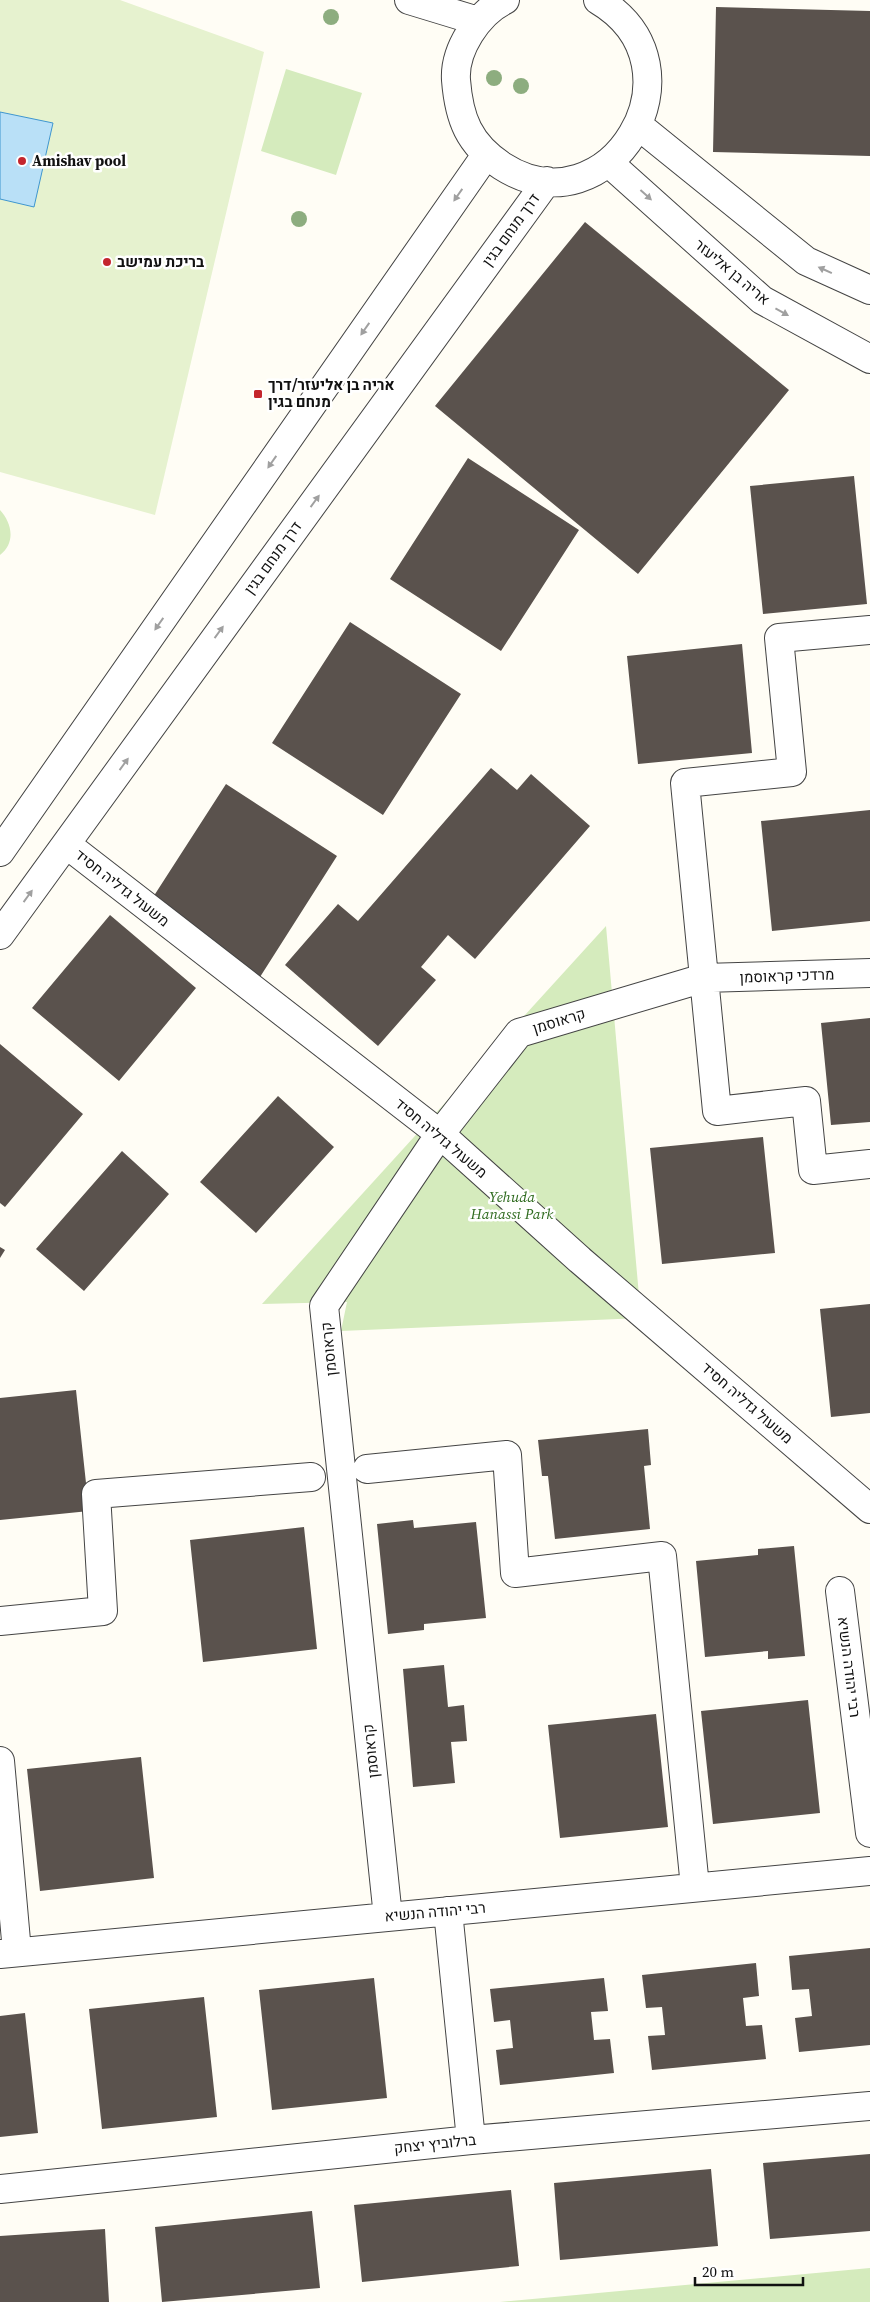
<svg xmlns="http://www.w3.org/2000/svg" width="870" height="2302" viewBox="0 0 870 2302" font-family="'Source Serif 4',Heebo,serif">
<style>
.green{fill:#d5ebbd}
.pitch{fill:#e6f2cf}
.water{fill:#b9e0f7;stroke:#3f96cf}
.building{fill:#5a524d}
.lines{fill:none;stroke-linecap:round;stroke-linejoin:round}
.minor-casing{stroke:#444;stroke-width:30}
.minor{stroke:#fff;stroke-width:28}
.tree{fill:#8dad7f}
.oneway{fill:#a0a0a0}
.poi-dot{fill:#c4262e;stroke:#fff;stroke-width:2}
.labels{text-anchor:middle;stroke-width:5;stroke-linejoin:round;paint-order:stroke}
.poi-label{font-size:15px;font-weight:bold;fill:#111;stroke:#fff;text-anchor:start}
.street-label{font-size:15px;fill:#111;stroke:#fff}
.park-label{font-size:15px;font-style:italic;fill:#2f6b1f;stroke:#fff}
</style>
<rect width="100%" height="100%" fill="#fffdf5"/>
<path class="green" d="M286,69L362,93L336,175L261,151Z
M0,510C12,523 16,543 0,555Z
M606,926L641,1318L341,1331L347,1302L262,1304Z
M870,2268V2302H500Z"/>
<path class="pitch" d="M0,0H120L264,52L155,515L0,472Z"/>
<path class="water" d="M0,112L53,123L34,207L0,199Z"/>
<path class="building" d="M716,7L870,11V156L713,152Z
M585,222L789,390L638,574L435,406Z
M468,458L579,530L501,651L390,579Z
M854,476L867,604L763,614L750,486Z
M350,622L461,694L383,815L272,743Z
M742,644L752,753L638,764L627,656Z
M491,768L517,790L531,774L590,826L475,959L448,935L421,967L436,980L378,1046L285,965L338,904L358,921Z
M226,784L337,856L260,977L148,905Z
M870,810V921L772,931L761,821Z
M110,915L196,988L119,1081L32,1008Z
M870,1018V1122L831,1125L821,1023Z
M0,1044L83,1114L5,1207L0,1203Z
M278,1096L334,1147L256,1233L200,1182Z
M763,1137L775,1253L662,1264L650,1148Z
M122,1151L169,1194L84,1291L36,1249Z
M0,1247L5,1250L0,1258Z
M870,1304V1413L831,1417L820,1309Z
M76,1390L89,1511L0,1520V1398Z
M648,1429L651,1465L644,1466L650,1529L555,1539L548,1476H542L538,1440Z
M413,1520L414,1528L476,1522L486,1618L424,1624V1630L388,1634L377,1524Z
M304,1527L317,1649L203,1662L190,1540Z
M794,1546L805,1656L768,1659V1651L705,1657L696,1561L758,1555V1549Z
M444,1665L448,1707L464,1705L467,1741L451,1742L455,1783L413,1787L403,1669Z
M808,1700L820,1813L713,1824L701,1711Z
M656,1714L668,1827L560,1838L548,1725Z
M141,1757L154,1878L40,1891L27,1769Z
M870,1948V2045L799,2052L795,2018L812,2016L809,1989L792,1990L789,1956Z
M756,1963L759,1996L743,1998L746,2026L762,2025L766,2059L652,2070L648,2036L665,2035L662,2007L646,2008L642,1975Z
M374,1978L387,2098L272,2110L259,1990Z
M604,1978L608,2011L591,2012L594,2040L610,2039L614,2073L500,2085L496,2050L513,2048L510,2020L494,2022L490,1989Z
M204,1997L217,2117L102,2129L89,2009Z
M25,2013L38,2133L0,2137V2016Z
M870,2154V2231L770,2239L763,2163Z
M711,2169L718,2246L560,2260L554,2183Z
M511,2190L519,2266L362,2282L354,2205Z
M312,2211L320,2288L162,2302L155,2227Z
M105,2229L109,2302H0V2236Z"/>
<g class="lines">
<g class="minor-casing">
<path id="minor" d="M409,0L478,21
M505,0C478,13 454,50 456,80C459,119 469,144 502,166C609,235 711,67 598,0
M639,126L806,261L870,290
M609,163L762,300L870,359
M870,630L779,638L792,772L685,783L717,1111L806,1101L813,1170L870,1164
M66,844L440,1134L580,1260L870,1509
M0,852L486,155
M0,935L547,181
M367,1469L507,1455L515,1573L662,1556L695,1887
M840,1591L870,1833
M0,1621L103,1611L96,1494L311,1477
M0,1761L17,1952
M448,1911L471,2140
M388,1917L324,1306L440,1134L519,1033L704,978L870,973
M0,1954L870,1871
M0,2189L471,2140L870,2106"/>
</g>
<use href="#minor" class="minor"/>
</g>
<g class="tree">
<circle cx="331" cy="17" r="8"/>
<circle cx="494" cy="78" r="8"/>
<circle cx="521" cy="86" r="8"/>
<circle cx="299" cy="219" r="8"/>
</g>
<defs><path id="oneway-solid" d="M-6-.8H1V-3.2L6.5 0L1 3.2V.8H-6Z" transform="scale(1.25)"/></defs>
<g class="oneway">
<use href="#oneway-solid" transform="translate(458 195) rotate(125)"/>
<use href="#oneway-solid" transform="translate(646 195) rotate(42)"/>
<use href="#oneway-solid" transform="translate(825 270) rotate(-156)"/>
<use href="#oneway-solid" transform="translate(782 312) rotate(29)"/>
<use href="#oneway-solid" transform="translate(365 329) rotate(125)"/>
<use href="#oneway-solid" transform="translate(272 462) rotate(125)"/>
<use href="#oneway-solid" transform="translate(315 501) rotate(-54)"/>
<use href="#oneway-solid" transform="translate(159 624) rotate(125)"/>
<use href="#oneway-solid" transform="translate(219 632) rotate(-54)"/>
<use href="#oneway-solid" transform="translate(124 764) rotate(-54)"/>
<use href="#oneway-solid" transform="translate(28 896) rotate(-54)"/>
</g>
<g class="poi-dot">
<circle cx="22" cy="161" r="5"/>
<circle cx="107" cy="262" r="5"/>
<rect x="253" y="389" width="10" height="10" rx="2.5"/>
</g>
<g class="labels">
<g class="poi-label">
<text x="32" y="166">Amishav pool</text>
<text x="117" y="267">בריכת עמישב</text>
<text x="268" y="390">אריה בן אליעזר/דרך<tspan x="268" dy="17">מנחם בגין</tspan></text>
</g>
<g class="street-label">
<text transform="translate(511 230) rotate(-54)" y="5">דרך מנחם בגין</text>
<text transform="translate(732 272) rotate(40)" y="5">אריה בן אליעזר</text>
<text transform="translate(273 558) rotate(-54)" y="5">דרך מנחם בגין</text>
<text transform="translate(122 888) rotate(38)" y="5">משעול גדליה חסיד</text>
<text transform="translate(787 976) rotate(-2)" y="5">מרדכי קראוסמן</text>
<text transform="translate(559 1021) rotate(-17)" y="5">קראוסמן</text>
<text transform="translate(441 1138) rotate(40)" y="5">משעול גדליה חסיד</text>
<text transform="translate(329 1349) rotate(-96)" y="5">קראוסמן</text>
<text transform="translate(747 1403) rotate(41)" y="5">משעול גדליה חסיד</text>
<text transform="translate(849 1667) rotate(83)" y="5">רבי יהודה הנשיא</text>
<text transform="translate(371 1751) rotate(-96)" y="5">קראוסמן</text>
<text transform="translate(435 1912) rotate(-5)" y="5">רבי יהודה הנשיא</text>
<text transform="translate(435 2144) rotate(-6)" y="5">ברלוביץ יצחק</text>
</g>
<g class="park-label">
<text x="512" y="1202">Yehuda<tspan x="512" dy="17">Hanassi Park</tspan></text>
</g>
</g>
<path d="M695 2277v8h108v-8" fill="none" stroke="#111111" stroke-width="2.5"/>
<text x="702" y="2277" font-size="15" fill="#111111" stroke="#ffffff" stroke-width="4" paint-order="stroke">20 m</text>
</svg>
